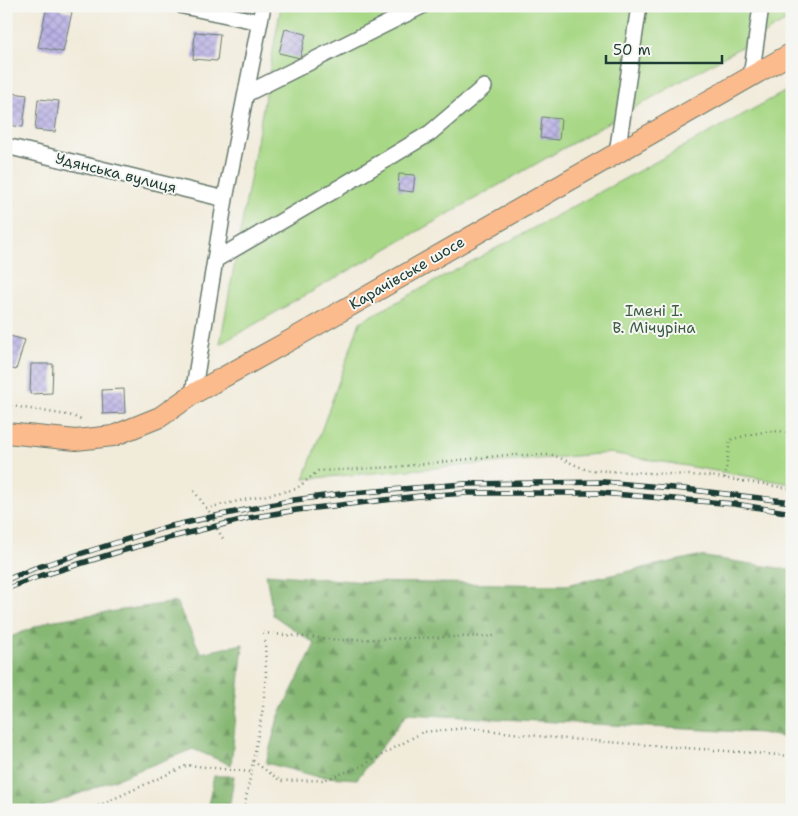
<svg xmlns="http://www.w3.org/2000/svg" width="798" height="816" viewBox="0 0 798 816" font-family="'Shantell Sans',sans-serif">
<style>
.green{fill:#a8d886;stroke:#648a5d}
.forest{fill:url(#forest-firs);stroke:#527a54}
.building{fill:url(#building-cross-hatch)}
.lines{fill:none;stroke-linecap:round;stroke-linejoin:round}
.minor-casing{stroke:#687a6e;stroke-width:18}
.major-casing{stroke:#687a6e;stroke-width:22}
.path{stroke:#687a6e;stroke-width:2.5;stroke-dasharray:1 4;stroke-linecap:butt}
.minor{stroke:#fff;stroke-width:15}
.major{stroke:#fbbb8d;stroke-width:20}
.rail-casing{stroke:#1f3d34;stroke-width:5.5}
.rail{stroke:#f6f6f2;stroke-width:4;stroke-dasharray:11;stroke-linecap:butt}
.labels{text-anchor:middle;stroke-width:4;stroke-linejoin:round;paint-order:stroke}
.street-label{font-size:15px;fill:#1f3d34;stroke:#f6f6f2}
.park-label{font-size:15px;fill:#3a5c44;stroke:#f6f6f2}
</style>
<defs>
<pattern id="forest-firs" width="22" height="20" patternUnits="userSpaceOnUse" patternTransform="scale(1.25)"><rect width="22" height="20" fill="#86b873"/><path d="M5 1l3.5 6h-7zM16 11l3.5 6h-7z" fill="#6d975f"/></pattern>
<pattern id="building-cross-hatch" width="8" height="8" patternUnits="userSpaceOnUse" patternTransform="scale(1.25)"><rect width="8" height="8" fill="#b5ace4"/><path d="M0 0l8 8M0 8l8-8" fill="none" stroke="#938dba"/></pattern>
</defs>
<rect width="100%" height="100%" fill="#f6f6f2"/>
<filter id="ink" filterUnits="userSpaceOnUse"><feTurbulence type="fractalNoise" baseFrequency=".02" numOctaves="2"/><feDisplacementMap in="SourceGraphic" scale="10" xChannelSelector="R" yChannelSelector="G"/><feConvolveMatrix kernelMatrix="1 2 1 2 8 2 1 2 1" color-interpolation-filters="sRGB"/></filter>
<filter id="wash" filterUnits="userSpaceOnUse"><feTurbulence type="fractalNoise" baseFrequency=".0096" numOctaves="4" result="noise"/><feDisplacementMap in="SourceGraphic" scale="20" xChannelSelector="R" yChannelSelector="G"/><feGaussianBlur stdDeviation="1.12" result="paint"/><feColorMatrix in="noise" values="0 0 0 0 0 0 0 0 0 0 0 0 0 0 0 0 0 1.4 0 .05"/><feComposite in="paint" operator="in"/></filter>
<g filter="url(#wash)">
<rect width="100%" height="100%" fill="#f1ebda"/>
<path class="green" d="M281,6H792V18L220,344L257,141Z
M792,88V484L610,453L304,479L360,322Z"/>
<path class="forest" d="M698,556L792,570V739L761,733L407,714L357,779L315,776L266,763L278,718L315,644L273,615L266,574L365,582L566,585Z
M176,602L201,653L243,644L231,765L193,749L37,810H6V639L49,621Z
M214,776H234L229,810H207Z"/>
<g id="blocks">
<path class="building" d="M47,6L72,12L63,52L38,47Z
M285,29L306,34L300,58L279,53Z
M195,32L220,34L217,61L193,59Z
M6,92L27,95L23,127L6,125Z
M38,99L59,101L55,132L35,130Z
M542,117L561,119L559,140L540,138Z
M399,174L415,175L413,192L398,190Z
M6,335L25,340L16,370L6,367Z
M31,364H53L52,393L30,394Z
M124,389L125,413L103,414L102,390Z"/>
</g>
</g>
<g filter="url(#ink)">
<use href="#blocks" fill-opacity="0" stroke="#687a6e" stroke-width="1"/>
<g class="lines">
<g class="minor-casing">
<path id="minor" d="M183,6L260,22
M751,77L761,6
M246,94L422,6
M6,146L225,199
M617,153L639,6
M215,260L342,186L430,133L484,87
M193,394L225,199L263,6"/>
</g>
<g class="major-casing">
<path id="major" d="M6,433L76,440L113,436L160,417L193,394L296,337L792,53"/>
</g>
<path class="path" d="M6,405L73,416L83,421
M725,478L730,440C748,435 774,427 792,434
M194,491L213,517L215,526L224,540
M206,508L296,489L318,471L395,467L507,455H553L587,470L711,476L792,489
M263,633L340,640L495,636
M253,761L281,781L324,780L360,767L423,732L468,728L556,738L792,756
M89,810L188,765L250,772
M244,810L263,708L266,675L265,639"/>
<use href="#minor" class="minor"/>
<use href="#major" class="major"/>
<g class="rail-casing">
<path id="rail" d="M6,580L35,568L163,528L216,516L294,500L340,494L464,484L604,482L684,489L792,502
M6,589L37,577L121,551L168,538L249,518L297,510L420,496L467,493H601L735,504L792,513"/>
</g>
<use href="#rail" class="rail"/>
</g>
</g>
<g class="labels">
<g class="street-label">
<text transform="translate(116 173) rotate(14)" y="5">Удянська вулиця</text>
<text transform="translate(407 273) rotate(-30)" y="5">Карачівське шосе</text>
</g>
<g class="park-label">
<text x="654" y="316">Імені І.<tspan x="654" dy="17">В. Мічуріна</tspan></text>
</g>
</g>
<rect width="798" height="816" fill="none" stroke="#f6f6f2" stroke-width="25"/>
<path d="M606 55v8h116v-8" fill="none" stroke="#1f3d34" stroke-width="2.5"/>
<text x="613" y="55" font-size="15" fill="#1f3d34" stroke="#f6f6f2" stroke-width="4" paint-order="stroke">50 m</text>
</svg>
